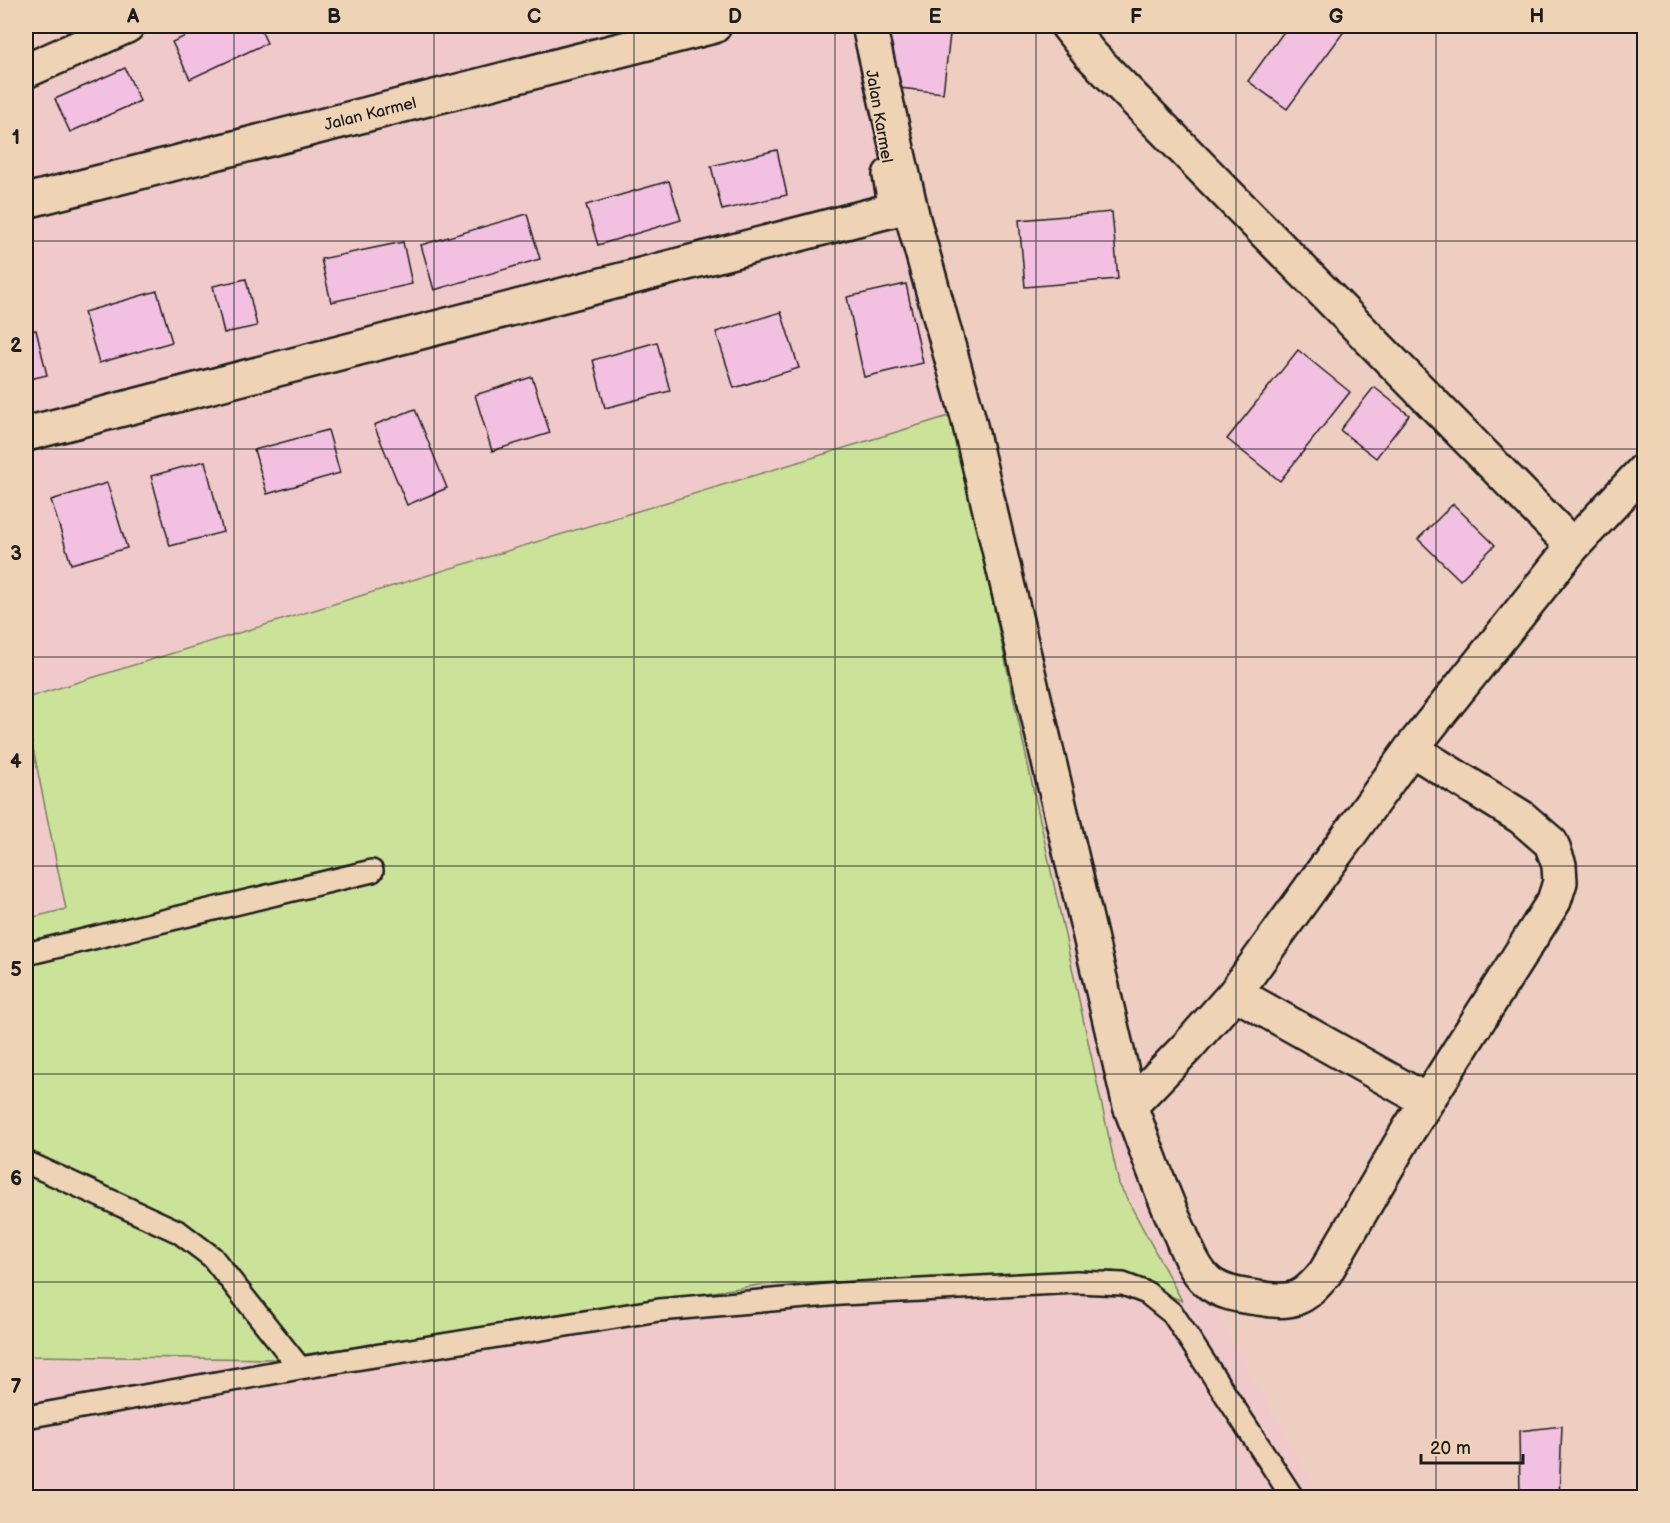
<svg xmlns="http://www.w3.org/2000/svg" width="1670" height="1523" viewBox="0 0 1670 1523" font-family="'Balsamiq Sans',sans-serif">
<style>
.built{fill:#f0cacb}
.green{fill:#cbe399;stroke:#74805a;stroke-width:1.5}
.building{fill:#f2c0e0;stroke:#1c1c1c;stroke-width:1.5}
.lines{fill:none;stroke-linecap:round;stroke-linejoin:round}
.service-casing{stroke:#1c1c1c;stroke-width:26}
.minor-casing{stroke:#1c1c1c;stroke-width:38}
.service{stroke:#eed4b5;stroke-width:21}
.minor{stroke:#eed4b5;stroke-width:33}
.grid{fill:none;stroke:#1c1c1c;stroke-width:1.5;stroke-opacity:0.55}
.labels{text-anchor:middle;stroke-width:4.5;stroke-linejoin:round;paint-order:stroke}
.street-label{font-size:16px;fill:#1c1c1c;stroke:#eed4b5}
.neatline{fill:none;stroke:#1c1c1c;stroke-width:2}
.grid-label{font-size:20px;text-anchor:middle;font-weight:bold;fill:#1c1c1c}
</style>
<rect width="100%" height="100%" fill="#efcec2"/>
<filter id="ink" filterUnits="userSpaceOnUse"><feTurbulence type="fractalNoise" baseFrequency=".0167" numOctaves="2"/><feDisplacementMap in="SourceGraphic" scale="12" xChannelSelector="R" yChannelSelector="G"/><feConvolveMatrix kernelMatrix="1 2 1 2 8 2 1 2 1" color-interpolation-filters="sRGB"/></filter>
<g filter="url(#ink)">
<path class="built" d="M175,26H875L1143,1181L1321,1497H26V94Z"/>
<path class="green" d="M952,415L1119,1184L1182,1301L1113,1271L759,1285L274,1359L26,1356V919L66,909L26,714V698Z"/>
<path class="building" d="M208,26H259L267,43L190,79L172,42Z
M889,26H951L943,93L882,86Z
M1288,26H1348L1287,109L1248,81Z
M125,68L140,101L70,132L55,99Z
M777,150L787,195L722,210L711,166Z
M669,181L681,220L598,245L586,205Z
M1112,212L1118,279L1025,287L1019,220Z
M527,214L540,259L434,290L421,245Z
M403,242L412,284L331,302L321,259Z
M246,279L257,326L224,333L213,286Z
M906,284L923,363L864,377L847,297Z
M157,291L172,342L99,363L84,312Z
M781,312L799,368L734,388L716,332Z
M36,330L47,375L26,380V332Z
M657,342L670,391L605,408L593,360Z
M1298,350L1350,392L1280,481L1227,439Z
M532,377L550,433L492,451L475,395Z
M1374,387L1409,415L1376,458L1340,430Z
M415,409L447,488L407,505L374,425Z
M328,430L340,473L267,494L254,450Z
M205,461L223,532L170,546L151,476Z
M107,483L127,548L71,564L51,500Z
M1453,504L1495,545L1460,580L1418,539Z
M1562,1426L1559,1498H1520L1519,1431Z"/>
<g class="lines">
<g class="service-casing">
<path id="service" d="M26,954L372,871
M26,1162L179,1232L212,1257L300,1368
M26,1417L300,1368L659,1310L841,1294L1077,1282L1123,1284L1147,1293L1173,1314L1293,1498"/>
</g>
<g class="minor-casing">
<path id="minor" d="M869,26L913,219L968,417L1130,1106L1188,1046L1235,993L1411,749L1573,546L1644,470
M1068,26L1090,54L1573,546
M26,71L127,26
M26,201L714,26
M26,434L896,209L890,175
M1235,993L1427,1101
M1130,1106C1146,1148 1161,1192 1180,1233C1187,1249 1193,1268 1207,1281C1220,1293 1241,1296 1258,1298C1293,1304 1303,1300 1325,1273L1408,1131L1554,901L1560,882L1559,865L1551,843L1521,817L1411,749"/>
</g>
<use href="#service" class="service"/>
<use href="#minor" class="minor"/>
</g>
</g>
<path class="grid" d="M234,26V1498M434,26V1498M634,26V1498M835,26V1498M1036,26V1498M1236,26V1498M1436,26V1498M26,241H1644M26,449H1644M26,657H1644M26,866H1644M26,1074H1644M26,1282H1644"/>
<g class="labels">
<g class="street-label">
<text transform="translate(370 113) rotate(-14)" y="6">Jalan Karmel</text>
<text transform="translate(880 116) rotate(80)" y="6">Jalan Karmel</text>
</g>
</g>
<rect width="1670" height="1523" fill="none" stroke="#eed4b5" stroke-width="66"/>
<path d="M1421 1454v9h102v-9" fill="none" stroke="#1c1c1c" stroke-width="3"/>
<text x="1430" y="1454" font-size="18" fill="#1c1c1c" stroke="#eed4b5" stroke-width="4.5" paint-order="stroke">20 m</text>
<rect x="33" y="33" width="1604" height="1457" class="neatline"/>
<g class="grid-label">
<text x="133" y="23">A</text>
<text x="334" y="23">B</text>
<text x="534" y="23">C</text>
<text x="735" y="23">D</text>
<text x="935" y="23">E</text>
<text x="1136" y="23">F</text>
<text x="1336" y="23">G</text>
<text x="1537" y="23">H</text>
<text x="16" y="144">1</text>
<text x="16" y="352">2</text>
<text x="16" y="560">3</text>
<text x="16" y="768">4</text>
<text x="16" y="976">5</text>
<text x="16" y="1185">6</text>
<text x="16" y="1393">7</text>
</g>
</svg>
